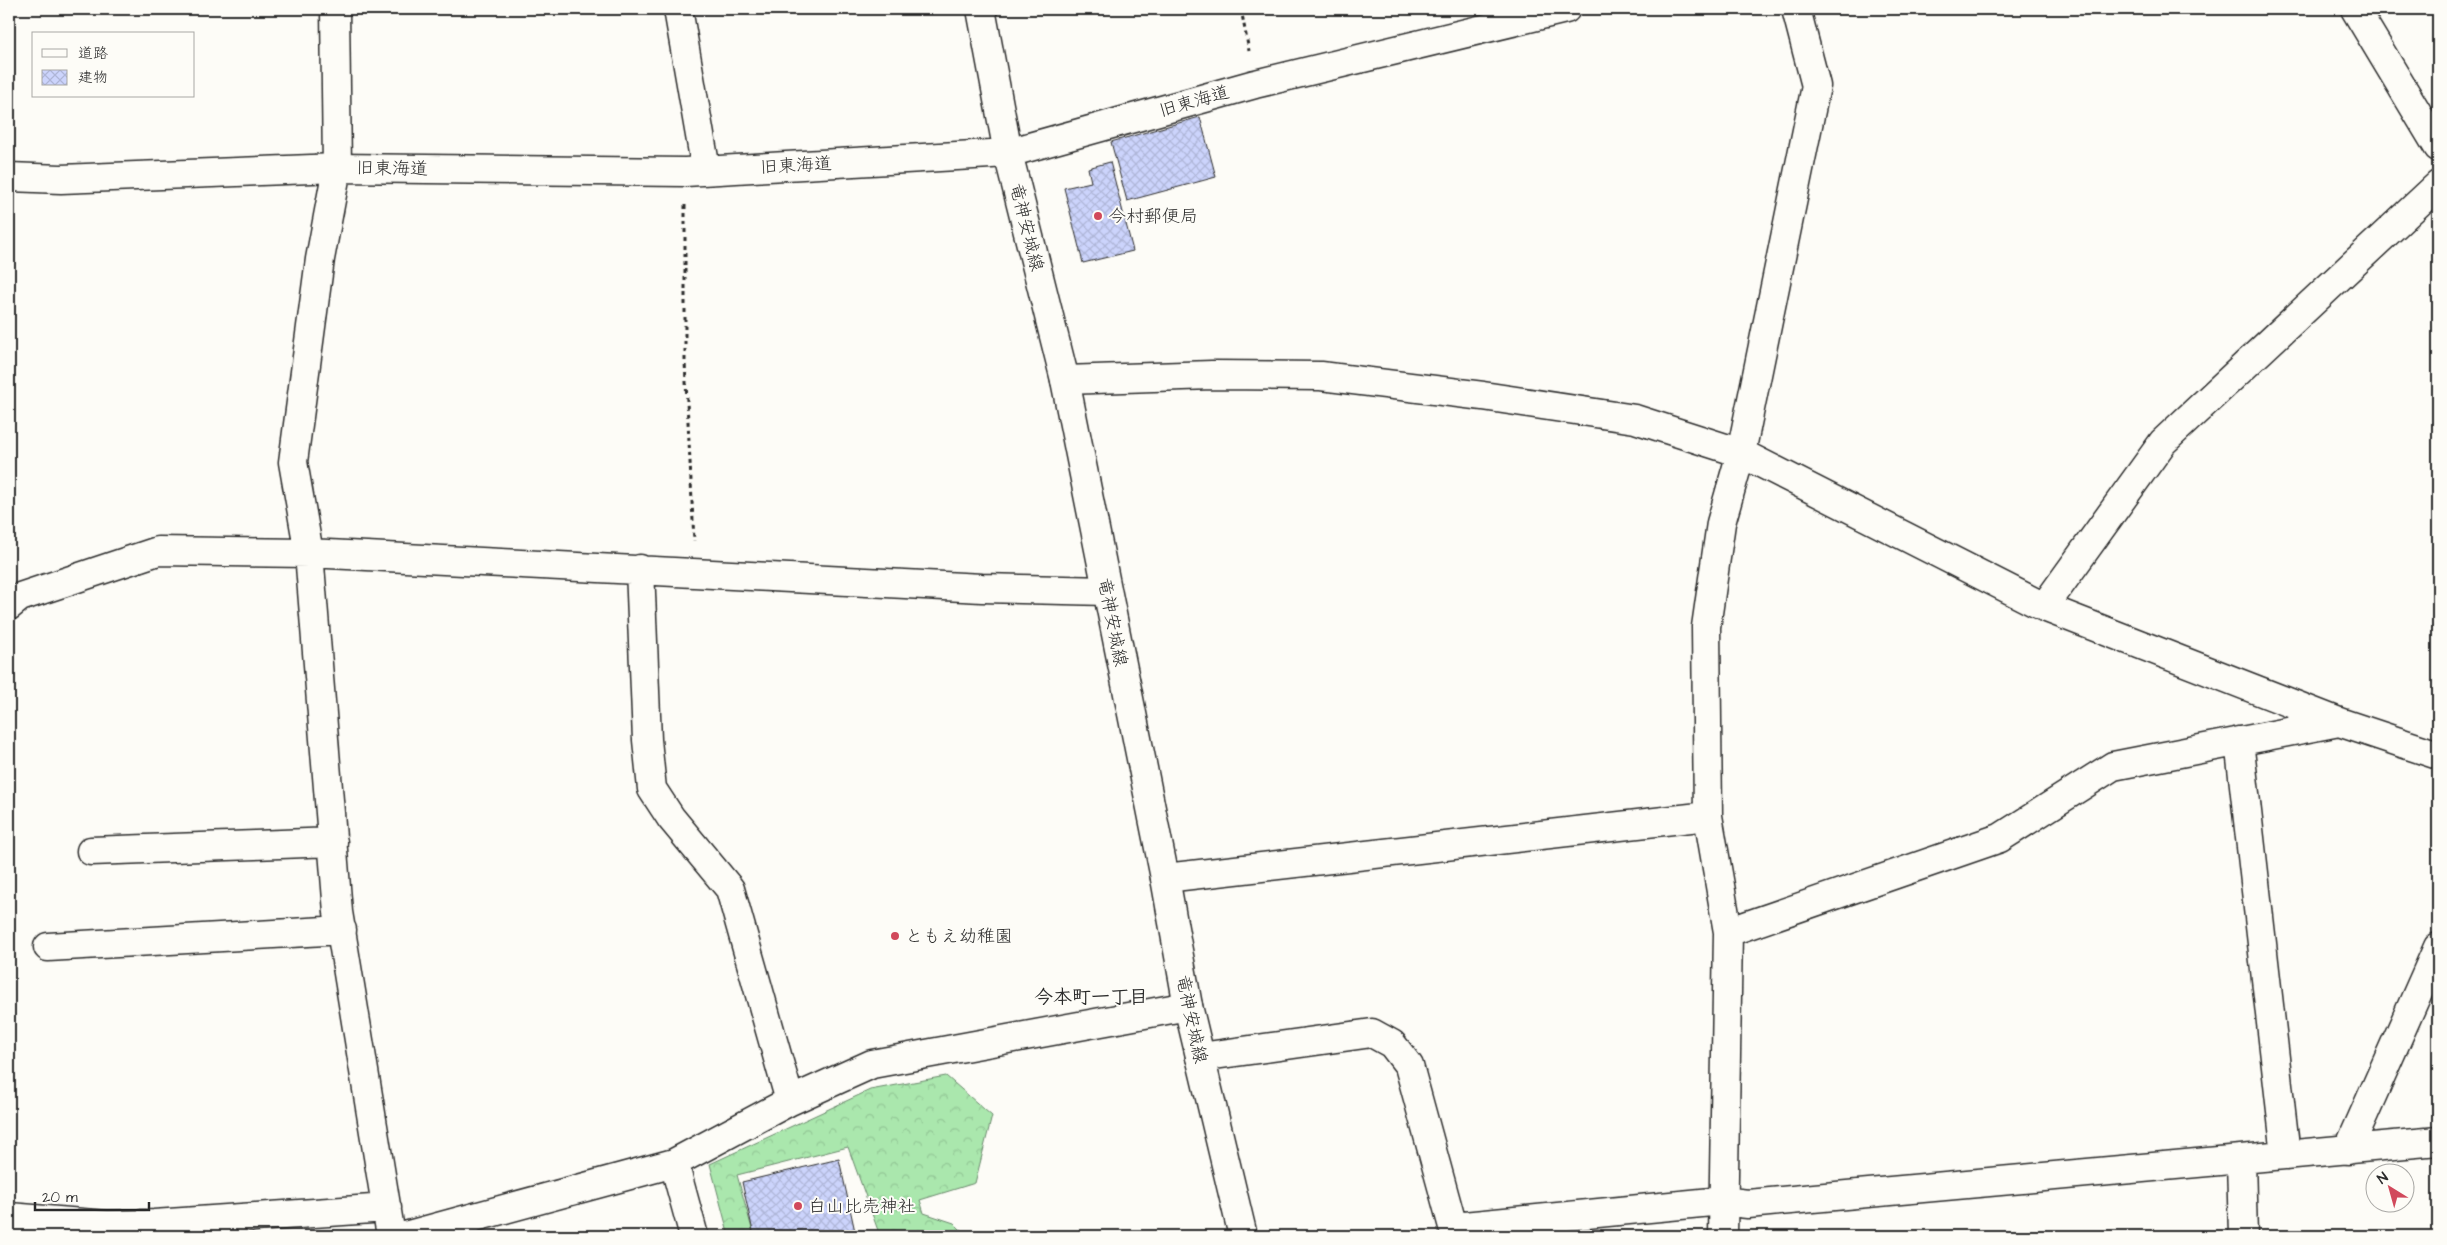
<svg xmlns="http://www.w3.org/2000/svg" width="2447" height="1245" viewBox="0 0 2447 1245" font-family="'Architects Daughter','Klee One',sans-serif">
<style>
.forest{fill:url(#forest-crowns);stroke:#6a896c}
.building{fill:url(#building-cross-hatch);stroke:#2b2b2b}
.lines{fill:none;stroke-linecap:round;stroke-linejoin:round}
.street-casing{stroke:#2b2b2b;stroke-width:31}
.secondary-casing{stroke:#2b2b2b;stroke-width:31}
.path{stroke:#2b2b2b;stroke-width:3;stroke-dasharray:4 4;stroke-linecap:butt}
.street{stroke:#fdfcf7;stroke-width:28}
.secondary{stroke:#fdfcf7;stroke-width:28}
.poi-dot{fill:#d1495b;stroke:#fdfcf7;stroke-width:2}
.labels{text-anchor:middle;stroke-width:4;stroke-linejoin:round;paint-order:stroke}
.street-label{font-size:18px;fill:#2b2b2b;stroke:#fdfcf7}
.poi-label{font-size:18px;fill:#2b2b2b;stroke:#fdfcf7;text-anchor:start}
.neighbourhood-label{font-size:19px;font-weight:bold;fill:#2b2b2b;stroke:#fdfcf7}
</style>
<defs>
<pattern id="forest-crowns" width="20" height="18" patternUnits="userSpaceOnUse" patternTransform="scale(1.25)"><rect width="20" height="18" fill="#aae7ad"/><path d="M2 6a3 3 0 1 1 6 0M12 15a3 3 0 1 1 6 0" fill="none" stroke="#92c695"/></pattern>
<pattern id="building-cross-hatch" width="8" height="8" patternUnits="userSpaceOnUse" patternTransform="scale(1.25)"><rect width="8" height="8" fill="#ccd4fc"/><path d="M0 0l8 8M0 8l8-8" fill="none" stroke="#afb6d8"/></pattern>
</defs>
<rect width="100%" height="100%" fill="#fdfcf7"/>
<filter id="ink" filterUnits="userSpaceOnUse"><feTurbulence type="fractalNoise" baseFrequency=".02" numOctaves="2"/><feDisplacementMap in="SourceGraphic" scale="10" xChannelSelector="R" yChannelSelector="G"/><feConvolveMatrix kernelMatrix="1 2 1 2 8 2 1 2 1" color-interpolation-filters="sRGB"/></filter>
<g filter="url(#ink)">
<path class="forest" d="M946,1076L992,1116L975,1183L920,1200L924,1213L954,1223L967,1236H880L848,1147L737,1175L754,1236H729L710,1164L870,1090Z"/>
<path class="building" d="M1200,117L1216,177L1127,201L1111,142Z
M1110,162L1133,251L1083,263L1064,188L1091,182L1088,168Z
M839,1159L856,1236H754L742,1182Z"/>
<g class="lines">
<g class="street-casing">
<path id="street" d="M335,9L337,168L320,259L293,462L309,553L338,912L391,1236
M678,9L706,170
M2355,9L2438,147
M1065,380L1212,375L1321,376L1483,396L1635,419L1741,453L2044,607L2339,722L2438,755
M640,569L647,740L652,789L671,818L730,889L790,1101
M9,606L20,597L158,551L309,553L982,588L1107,591
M2044,607L2163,442L2438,185
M2239,741L2286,1155
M91,851L333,842
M1165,878L1708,816
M1728,932L2000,838L2113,766L2339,722
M48,947L342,930
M1200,1057L1372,1033L1392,1044L1409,1066L1453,1227L1722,1201L1748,1204L2438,1141
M2348,1150L2438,947
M2241,1160L2243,1236
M674,1163L694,1236
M9,1217L107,1225L154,1224L387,1208
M405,1236L674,1163L790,1101L872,1064L1188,1006
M1723,1236L1728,932L1708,816L1706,627L1721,523L1741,453L1816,86L1796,9"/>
</g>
<g class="secondary-casing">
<path id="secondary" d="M981,9L1008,153L1065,380L1165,878L1188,1006L1243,1236
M9,177L61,179L337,168L685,172L1008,153L1255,84L1566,9"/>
</g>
<path class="path" d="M1241,9L1249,51
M685,205V362L694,541"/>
<use href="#street" class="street"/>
<use href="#secondary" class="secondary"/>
</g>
</g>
<g class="poi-dot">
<circle cx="1098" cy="216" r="5"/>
<circle cx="895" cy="936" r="5"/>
<circle cx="798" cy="1206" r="5"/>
</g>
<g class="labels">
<g class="street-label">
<text transform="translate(1194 101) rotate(-16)" y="6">旧東海道</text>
<text transform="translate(796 165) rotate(-3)" y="6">旧東海道</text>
<text transform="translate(392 168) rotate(1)" y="6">旧東海道</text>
<text transform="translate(1027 227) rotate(76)" y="6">竜神安城線</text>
<text transform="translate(1113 622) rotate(79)" y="6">竜神安城線</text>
<text transform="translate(1192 1019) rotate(78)" y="6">竜神安城線</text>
</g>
<g class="poi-label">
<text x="1108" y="222">今村郵便局</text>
<text x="905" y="942">ともえ幼稚園</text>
<text x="808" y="1212">白山比売神社</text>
</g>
<g class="neighbourhood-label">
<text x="1091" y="1003">今本町一丁目</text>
</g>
</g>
<rect width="2447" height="1245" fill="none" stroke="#fdfcf7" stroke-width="30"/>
<rect x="15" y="15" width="2417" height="1215" fill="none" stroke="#2b2b2b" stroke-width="2" filter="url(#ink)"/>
<rect x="32" y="32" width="162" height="65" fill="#fdfcf7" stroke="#a9a8a5"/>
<rect x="42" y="49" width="25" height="8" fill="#fdfcf7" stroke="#a9a8a5"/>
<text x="78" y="58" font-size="15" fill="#2b2b2b">道路</text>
<rect x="42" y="70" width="25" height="15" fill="url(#building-cross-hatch)" stroke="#a9a8a5"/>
<text x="78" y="82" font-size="15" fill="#2b2b2b">建物</text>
<g transform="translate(2390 1188) rotate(323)"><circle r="24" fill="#fdfcf7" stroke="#a9a8a5"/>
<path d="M0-4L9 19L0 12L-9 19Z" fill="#d1495b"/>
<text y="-8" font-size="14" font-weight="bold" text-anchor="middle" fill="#2b2b2b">N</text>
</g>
<path d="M35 1202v8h114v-8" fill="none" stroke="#2b2b2b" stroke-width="2.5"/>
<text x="42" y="1202" font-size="15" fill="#2b2b2b" stroke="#fdfcf7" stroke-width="4" paint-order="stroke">20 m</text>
</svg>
